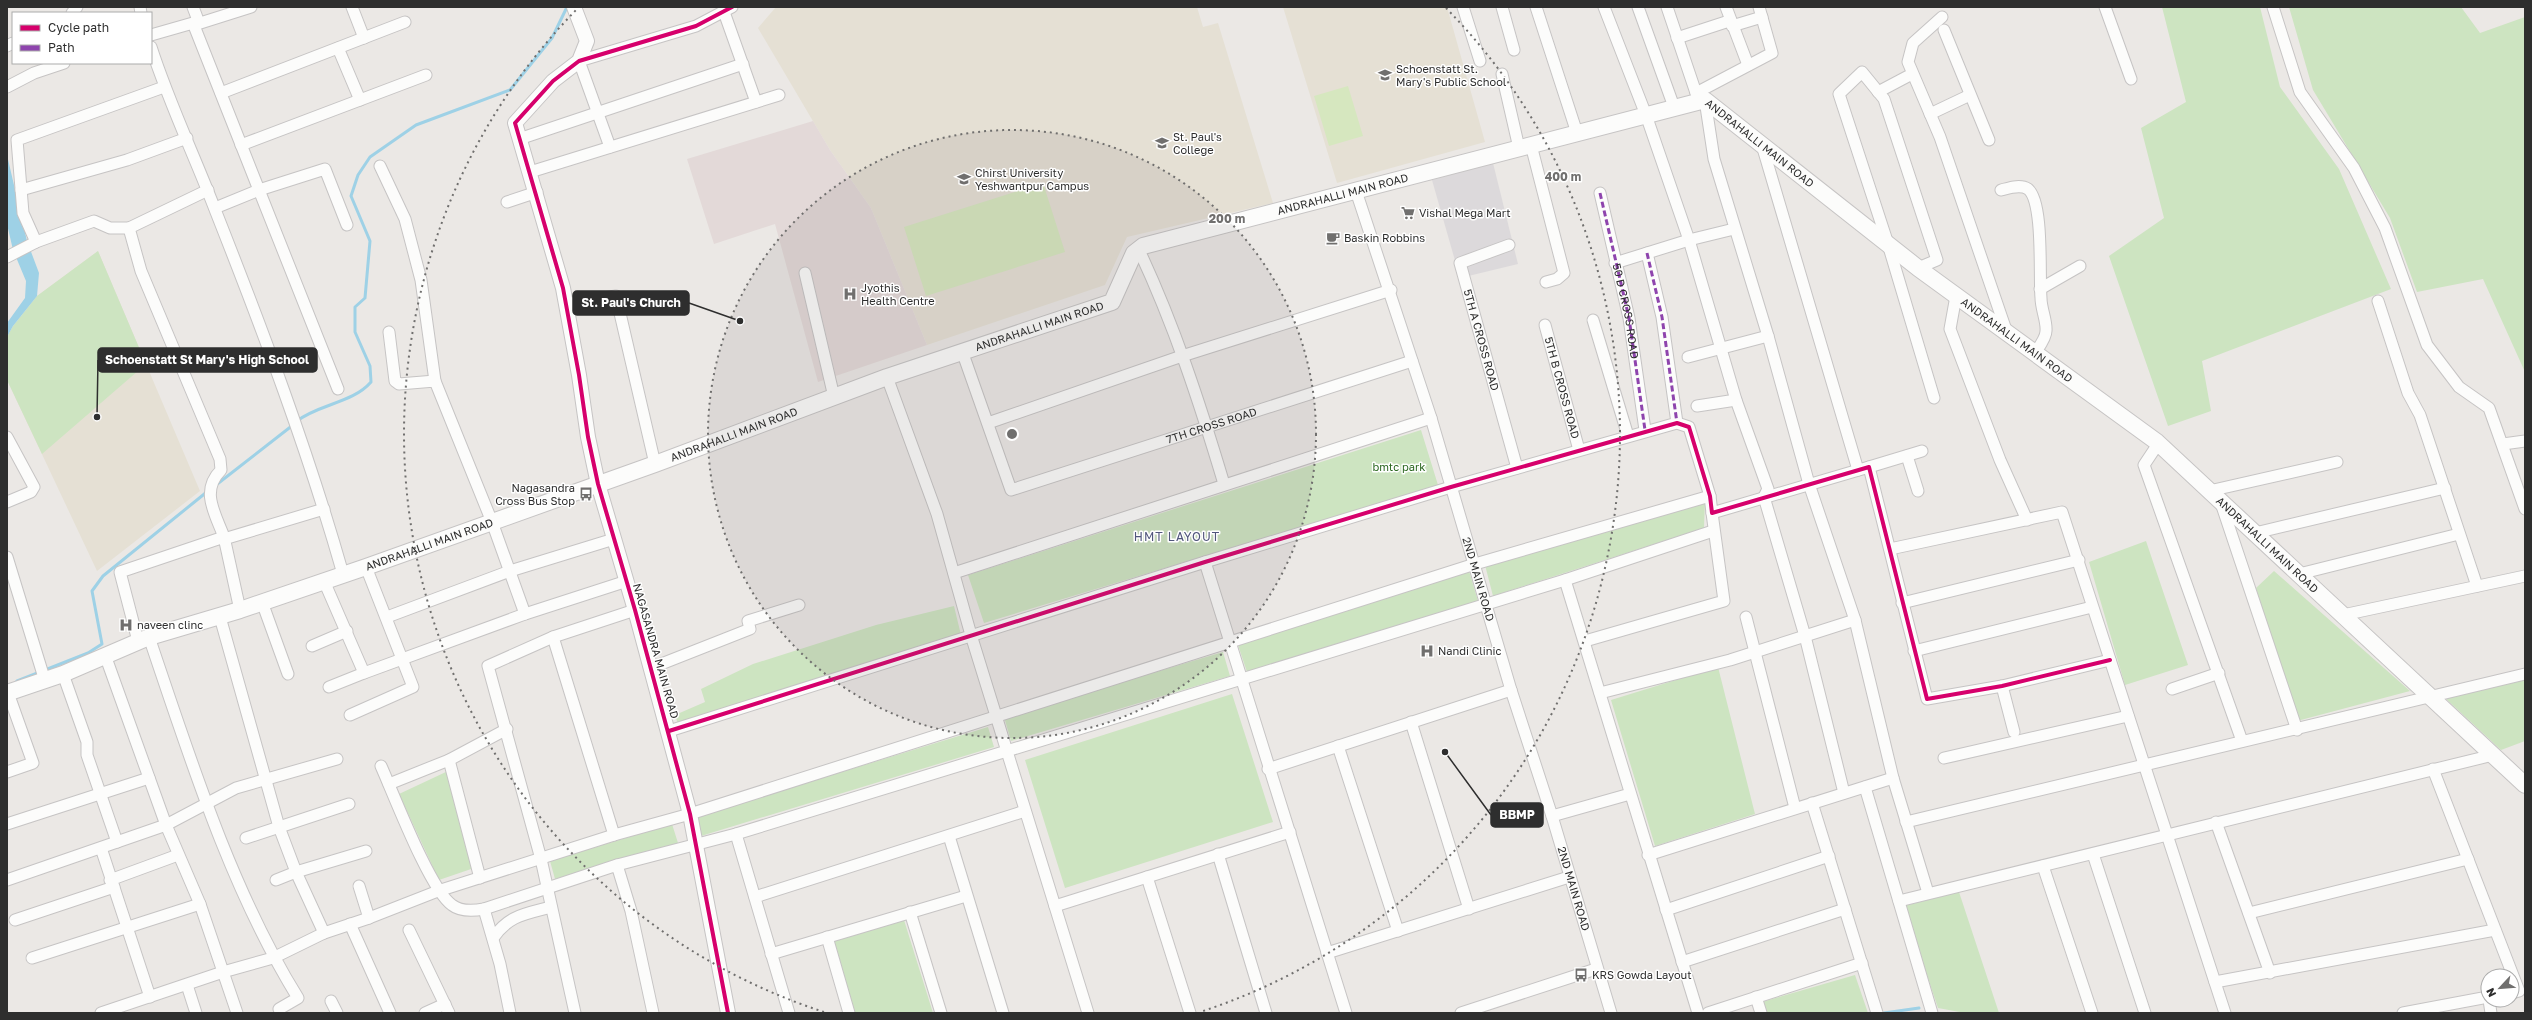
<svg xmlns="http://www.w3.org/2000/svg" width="2532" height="1020" viewBox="0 0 2532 1020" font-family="'Golos Text',sans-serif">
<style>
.industrial{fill:#dcd9db}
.education{fill:#e5e0d4}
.medical{fill:#e3d9d8}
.green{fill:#cde4c1}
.pitch{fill:#d6e7bf}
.water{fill:#9ed1e6}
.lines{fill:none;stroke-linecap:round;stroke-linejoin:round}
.stream{stroke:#9ed1e6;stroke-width:3}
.minor-casing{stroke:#c6c4c4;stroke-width:13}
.tertiary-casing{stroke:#c6c4c4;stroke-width:16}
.secondary-casing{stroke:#c6c4c4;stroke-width:18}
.minor{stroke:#fcfcfb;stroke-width:11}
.tertiary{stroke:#fcfcfb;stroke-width:14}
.secondary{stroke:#fcfcfb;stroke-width:16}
.quiet{stroke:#8e44ad;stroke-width:3;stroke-dasharray:6 3;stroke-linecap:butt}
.cycleway-casing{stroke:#fff;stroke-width:6}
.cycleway{stroke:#d6006c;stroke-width:4}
.ring{fill:none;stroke:#706f6e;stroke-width:2;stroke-dasharray:2 4}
.labels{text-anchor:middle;stroke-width:3;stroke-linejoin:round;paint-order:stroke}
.poi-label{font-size:11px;fill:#2e2e2e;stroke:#fff;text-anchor:start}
.street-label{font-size:11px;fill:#2e2e2e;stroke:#fff}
.park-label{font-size:11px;fill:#2c6821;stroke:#fff}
.neighbourhood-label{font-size:12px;letter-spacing:1px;fill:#51567c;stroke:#fff}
.centre{fill:#706f6e;stroke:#fff;stroke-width:2}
.ring-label{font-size:12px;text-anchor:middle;font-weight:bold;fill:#706f6e;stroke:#fff;stroke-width:3;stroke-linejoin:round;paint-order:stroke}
.leader{fill:none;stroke:#2e2e2e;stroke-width:1.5}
.callout-dot{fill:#2e2e2e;stroke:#fff;stroke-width:1.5}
.callout{fill:#2e2e2e;stroke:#2e2e2e;stroke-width:1.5}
.callout-label{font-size:12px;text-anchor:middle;font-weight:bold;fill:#fff}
</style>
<rect width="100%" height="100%" fill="#ebe8e5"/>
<path class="industrial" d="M1493,163L1518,264L1460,278L1432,180Z"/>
<path class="education" d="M776,7H1197L1203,27L1218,23L1273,203L1127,237L1105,285L927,345L871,208L830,150L758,28Z
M1283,7H1447L1485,142L1337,183Z
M98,251L200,491L97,571L7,380V337L37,296Z"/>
<path class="medical" d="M813,121L830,150L871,208L927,345L818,382L775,224L714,244L687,159Z"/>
<path class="green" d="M2162,7H2260L2280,87L2339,169L2391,289L2202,361L2211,411L2168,426L2109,256L2164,218L2141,128L2186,102Z
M2289,7H2461L2480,33L2525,17V372L2483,279L2417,292L2390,218L2313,90Z
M98,251L146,364L42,454L7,380V337L13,326L37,296Z
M1421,430L1438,485L984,623L968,575Z
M1705,501L1704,528L1493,596L1485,565Z
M2146,541L2188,665L2125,685L2089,562Z
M1469,571L1478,601L1247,672L1237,642Z
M2274,571L2410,691L2297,721L2256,588Z
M954,606L961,635L678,724L675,715L705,702L701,689L753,664L876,625Z
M1223,652L1230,676L1011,741L1004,717Z
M1718,667L1755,814L1655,846L1611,700Z
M2525,679V741L2501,750L2444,697Z
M1232,694L1273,822L1065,888L1025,760Z
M988,727L994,747L701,836L695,817Z
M448,771L474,868L439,880L399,794Z
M672,824L678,843L555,879L550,861Z
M1959,892L1999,1013H1965L1938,1008L1904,906Z
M904,920L933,1013H855L832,942Z
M1855,975L1868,1013H1767L1762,1002Z"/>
<path class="pitch" d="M1348,86L1363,136L1329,146L1314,96Z
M1043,183L1065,252L926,296L904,227Z"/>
<path class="water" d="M7,155L27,241L39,273L37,296L13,326L7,337V323L25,298L26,281L13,250L7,224Z"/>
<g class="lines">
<path class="stream" d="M297,421C319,404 353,403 371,382L370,366L355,332V307L365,298L370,241L351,196L358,175L370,157L416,125L510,90L552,38L567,7
M216,485L293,425
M45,670L88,653L102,644L92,591L103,576L208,491
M17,681L40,672
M1884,1013L1919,1008"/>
<g class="minor-casing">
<g id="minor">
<path d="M140,7L141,13"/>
<path d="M193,7L199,23"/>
<path d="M352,7L364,38"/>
<path d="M1463,7L1480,61"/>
<path d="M1502,7L1514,50"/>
<path d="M1536,7L1577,133"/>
<path d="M1604,7L1646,115L1689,240L1736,400L1768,489L1764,497L1805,636L1844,793"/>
<path d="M1638,7L1674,107"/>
<path d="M1667,7L1696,93L1705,100L1714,159L1768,336L1809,484L1855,620L1893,778L1928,893"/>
<path d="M1726,7L1748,65"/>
<path d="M2105,7L2131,79"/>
<path d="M2273,7L2300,92L2354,168L2385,228L2427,345L2459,387L2489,408L2525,509"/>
<path d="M724,12L756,102"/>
<path d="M72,13L77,7"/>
<path d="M1942,17L1913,43L1908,62L1940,137L2007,333"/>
<path d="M194,25L251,7"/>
<path d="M1732,26L1762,17"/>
<path d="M1944,30L1989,140"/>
<path d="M151,35L193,23L259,190L215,208"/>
<path d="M1677,38L1729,21"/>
<path d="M7,46L13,43"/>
<path d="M151,47C169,103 195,157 216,212C263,331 308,451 343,574"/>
<path d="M338,48L360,100"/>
<path d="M1502,74L1519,148"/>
<path d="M7,87L34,73L64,63"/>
<path d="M1878,92L1912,74"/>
<path d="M221,93L405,22"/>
<path d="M1696,93L1772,53L1759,7"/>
<path d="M1930,114L1970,95"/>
<path d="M519,139L743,64"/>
<path d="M241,145L426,75"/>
<path d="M1531,145L1564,273L1557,279L1546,282"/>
<path d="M1762,145L1858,470"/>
<path d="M610,147L579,61L696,26L732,7"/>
<path d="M380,166L405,219L421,280L435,381"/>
<path d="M530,172L779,95"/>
<path d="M21,190L127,160L187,138"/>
<path d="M208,190L129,228L141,271L220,459L221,470C200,491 215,513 224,537"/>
<path d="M2001,190C2009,188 2020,184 2028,189C2044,202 2039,276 2041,298C2041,309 2047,321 2046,331C2046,338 2039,347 2035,353"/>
<path id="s1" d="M1356,191L1431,418L1511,690L1552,816L1611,1013"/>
<path id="s2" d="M1600,193L1629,318L1645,430"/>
<path d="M507,202L537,192"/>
<path d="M36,242L23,213L17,140L164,87"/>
<path id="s3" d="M1509,245L1460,263L1517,468"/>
<path d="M1138,248C1174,324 1200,404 1224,484"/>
<path d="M1647,253L1662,317L1677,423"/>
<path d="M7,257L36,242L94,221L110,228H129"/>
<path d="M1615,263L1689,240L1734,229"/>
<path d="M1918,268L1937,260L1884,99L1862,72L1839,94L1888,244L1934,398"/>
<path d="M805,273L834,397"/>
<path d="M2040,289L2080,266"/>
<path d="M1956,296L1950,329L2000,460L2027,520"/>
<path d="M2378,301L2408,393L2420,415L2477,586"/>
<path d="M566,304L616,296L655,464"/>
<path d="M1593,320L1628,436"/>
<path id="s4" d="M1545,325L1579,450"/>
<path d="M389,332L395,381L399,384L435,381L492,522L525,614"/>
<path id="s5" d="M962,351L1011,490L1412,361"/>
<path d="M1688,357L1768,336"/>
<path d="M887,377L937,514L971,635L1088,1013"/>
<path d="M338,389L259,190L325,169L347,225"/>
<path d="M1697,406L1736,400"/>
<path d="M988,423L1182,356L1391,290"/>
<path d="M7,437L34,487L31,492L7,502"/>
<path d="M2503,444L2525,441"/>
<path d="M2160,445L2154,450L2144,465L2242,741"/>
<path d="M1907,456L1918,491"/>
<path d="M1869,467L1922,451"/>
<path d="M2209,491L2337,462"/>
<path d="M2221,503L2297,730"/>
<path d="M2255,533L2445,488"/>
<path d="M224,539L324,509"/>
<path d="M1890,549L2062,512L2225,1013"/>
<path d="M7,557L45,681"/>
<path d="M1205,562L1346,1013"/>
<path d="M954,573L1431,418"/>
<path d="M2299,574L2459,534"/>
<path d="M1565,580L1698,1013"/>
<path d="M324,581L364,673L525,614L627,581"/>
<path d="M262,602L288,674"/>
<path d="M1902,603L2079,560"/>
<path d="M2343,615L2525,576"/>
<path d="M220,617L279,827L296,872L324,933"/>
<path d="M387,617L510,571L614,539"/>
<path d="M1746,617L1795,808"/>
<path d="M149,637C190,758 231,890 298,998L279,1009"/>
<path d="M553,637L614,835"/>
<path d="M138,641L120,572L224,537L240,610"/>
<path d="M1585,641L1724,601L1712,513"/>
<path d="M312,646L347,631"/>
<path d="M1914,651L2092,607"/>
<path d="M105,655L166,825L200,904L237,1013"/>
<path d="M651,668L750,629L748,621L799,605"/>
<path d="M63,674L87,742V755L117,842"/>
<path d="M2002,686L2014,732"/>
<path d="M329,687L364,673"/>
<path d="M2172,689L2219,673"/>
<path d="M7,690L33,763L7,772"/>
<path d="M1600,693L1730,660L1855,620"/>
<path d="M350,715L413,687L366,567"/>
<path d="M1411,722L1469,909"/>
<path d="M669,731L1205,562L1451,487L1677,423L1689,427L1710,496L1712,513L1869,467L1927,699L2002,686L2110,660"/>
<path d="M1338,746L1398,931"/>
<path d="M1944,758L2128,716"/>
<path d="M449,760L480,878"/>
<path d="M381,766C394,795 430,890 452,905C461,912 473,911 484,909L617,865L631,911L653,1013"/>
<path d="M1268,769L1511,690"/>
<path d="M2433,769L2519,991L2512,993"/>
<path d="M389,784L449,760L507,729"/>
<path d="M1865,787L1932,1013"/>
<path d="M1812,803L1877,1013"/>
<path d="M1552,816L1630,794"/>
<path d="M1906,822L2525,674"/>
<path d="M2216,822L2270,973"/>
<path d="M7,824L149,778"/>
<path d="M736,834L789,1013"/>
<path d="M949,836L1003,1013"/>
<path d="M246,838L349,804"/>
<path d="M101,848L150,997"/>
<path d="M1218,854L1266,1013"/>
<path d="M2093,854L2145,1013"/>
<path d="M1648,855L1893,778"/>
<path d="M617,865L736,834L1565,580L1713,531"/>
<path d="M2043,866L2092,1013"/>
<path d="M1147,877L1190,1013"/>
<path d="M7,880L166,825L236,788L337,759"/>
<path d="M110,880L178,855"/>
<path d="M276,880L296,872L366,851"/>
<path d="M359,886L369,918"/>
<path d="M755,897L1025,811"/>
<path d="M1899,901L2493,755"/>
<path d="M1055,906L1290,832"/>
<path d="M484,909L500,964L510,1013"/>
<path d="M1666,910L1829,856"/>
<path d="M910,912L941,1013"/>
<path d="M2249,913L2468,859"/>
<path d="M15,920L114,887"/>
<path d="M350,924L390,1013"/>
<path d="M409,930L449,1013"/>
<path d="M827,937L849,1013"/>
<path d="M493,938C509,915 525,914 551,907"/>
<path d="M1327,953L1569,877"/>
<path d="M771,954L966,896"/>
<path d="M32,958L200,904"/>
<path d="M1682,962L1845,909"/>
<path d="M2215,982L2495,930"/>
<path d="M187,985L196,1013"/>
<path d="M1756,997L1761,1013"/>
<path d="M2489,1000L2491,1013"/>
<path d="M331,1001L337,1013"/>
<path d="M101,1013L223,972L273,958L324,933L369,918L438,891L614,835L690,814L1475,564L1710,496"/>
<path d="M425,1013L445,1004"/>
<path d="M575,1013L541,859L488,666L553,637L635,610"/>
<path d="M1461,1013L1596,969"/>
<path d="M1708,1013L1862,963"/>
<path d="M2403,1013L2488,997"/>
</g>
</g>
<g class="tertiary-casing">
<path id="tertiary" d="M574,7L587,41L579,61L553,81L515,123L563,288L579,375L588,437L598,484L635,610L690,814L728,1013"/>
</g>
<g class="secondary-casing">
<g id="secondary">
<path id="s6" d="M7,693L63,674L149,637L240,610L366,567L655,464L887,377L1112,302L1134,253L1143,246L1705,100L1918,268L2157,442L2525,785"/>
</g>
</g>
<use href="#minor" class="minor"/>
<use href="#tertiary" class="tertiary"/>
<use href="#secondary" class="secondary"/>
<path class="quiet" d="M1600,193L1629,318L1645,430
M1647,253L1662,317L1677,423"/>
<g class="cycleway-casing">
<path id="cycleway" d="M669,731L1205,562L1451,487L1677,423L1689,427L1710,496L1712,513L1869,467L1927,699L2002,686L2110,660
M728,1013L690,814L635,610L598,484L588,437L579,375L563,288L515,123L553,81L579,61L696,26L732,7"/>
</g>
<use href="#cycleway" class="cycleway"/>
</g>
<circle cx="1012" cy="434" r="304" fill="#706f6e" fill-opacity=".12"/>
<g class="ring">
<circle cx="1012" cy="434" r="304"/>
<path d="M824 1012A608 608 0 0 1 578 8M1446 8A608 608 0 0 1 1200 1012"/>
</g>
<defs>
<g id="school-bare" transform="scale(1.08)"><path d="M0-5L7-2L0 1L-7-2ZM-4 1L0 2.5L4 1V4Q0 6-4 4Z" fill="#706f6e" stroke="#fff" stroke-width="2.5" paint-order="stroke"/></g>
<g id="university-bare" transform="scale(1.08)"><path d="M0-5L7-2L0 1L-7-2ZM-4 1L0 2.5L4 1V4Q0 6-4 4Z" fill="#706f6e" stroke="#fff" stroke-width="2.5" paint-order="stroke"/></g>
<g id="supermarket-bare" transform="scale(1.08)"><path d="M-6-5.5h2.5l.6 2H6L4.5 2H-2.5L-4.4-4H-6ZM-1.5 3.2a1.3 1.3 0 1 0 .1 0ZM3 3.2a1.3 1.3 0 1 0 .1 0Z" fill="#706f6e" stroke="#fff" stroke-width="2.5" paint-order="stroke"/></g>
<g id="cafe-bare" transform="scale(1.08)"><path d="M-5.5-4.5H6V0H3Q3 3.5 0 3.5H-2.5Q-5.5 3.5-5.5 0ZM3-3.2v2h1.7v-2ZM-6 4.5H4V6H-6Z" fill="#706f6e" stroke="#fff" stroke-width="2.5" paint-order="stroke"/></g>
<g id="hospital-bare" transform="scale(1.08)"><path d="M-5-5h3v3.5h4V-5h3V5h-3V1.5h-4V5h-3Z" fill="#706f6e" stroke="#fff" stroke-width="2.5" paint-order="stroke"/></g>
<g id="bus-bare" transform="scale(1.08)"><path d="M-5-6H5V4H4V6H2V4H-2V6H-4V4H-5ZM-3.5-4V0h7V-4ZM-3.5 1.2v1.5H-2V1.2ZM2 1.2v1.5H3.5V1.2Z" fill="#706f6e" stroke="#fff" stroke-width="2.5" paint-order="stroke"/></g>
</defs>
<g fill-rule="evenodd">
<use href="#school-bare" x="1385" y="75"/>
<use href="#university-bare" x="1162" y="143"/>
<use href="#university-bare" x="964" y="179"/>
<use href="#supermarket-bare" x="1408" y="213"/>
<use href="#cafe-bare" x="1333" y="238"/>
<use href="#hospital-bare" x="850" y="294"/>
<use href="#bus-bare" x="586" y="494"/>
<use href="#hospital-bare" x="126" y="625"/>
<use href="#hospital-bare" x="1427" y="651"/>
<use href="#bus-bare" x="1581" y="975"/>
</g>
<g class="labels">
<g class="poi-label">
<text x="1396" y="73">Schoenstatt St.<tspan x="1396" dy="13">Mary's Public School</tspan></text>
<text x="1173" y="141">St. Paul's<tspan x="1173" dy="13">College</tspan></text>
<text x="975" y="177">Chirst University<tspan x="975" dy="13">Yeshwantpur Campus</tspan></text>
<text x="1419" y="217">Vishal Mega Mart</text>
<text x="1344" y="242">Baskin Robbins</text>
<text x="861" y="292">Jyothis<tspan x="861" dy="13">Health Centre</tspan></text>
<text x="575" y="492" text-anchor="end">Nagasandra<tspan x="575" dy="13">Cross Bus Stop</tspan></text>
<text x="137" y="629">naveen clinc</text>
<text x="1438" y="655">Nandi Clinic</text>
<text x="1592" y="979">KRS Gowda Layout</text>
</g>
<g class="street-label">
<text dy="4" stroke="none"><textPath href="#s6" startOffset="1888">ANDRAHALLI MAIN ROAD</textPath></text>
<text dy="4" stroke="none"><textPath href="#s6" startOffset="1444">ANDRAHALLI MAIN ROAD</textPath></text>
<text dy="4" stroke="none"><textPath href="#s2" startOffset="121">50 D CROSS ROAD</textPath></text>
<text dy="4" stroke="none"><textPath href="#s6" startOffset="1096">ANDRAHALLI MAIN ROAD</textPath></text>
<text dy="4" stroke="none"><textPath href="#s3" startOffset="132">5TH A CROSS ROAD</textPath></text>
<text dy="4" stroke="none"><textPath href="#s6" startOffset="2212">ANDRAHALLI MAIN ROAD</textPath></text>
<text dy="4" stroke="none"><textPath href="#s4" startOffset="65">5TH B CROSS ROAD</textPath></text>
<text dy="4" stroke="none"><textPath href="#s5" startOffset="358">7TH CROSS ROAD</textPath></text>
<text dy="4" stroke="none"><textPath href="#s6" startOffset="772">ANDRAHALLI MAIN ROAD</textPath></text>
<text dy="4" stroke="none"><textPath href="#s6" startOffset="448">ANDRAHALLI MAIN ROAD</textPath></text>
<text dy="4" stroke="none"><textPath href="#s6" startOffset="2536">ANDRAHALLI MAIN ROAD</textPath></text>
<text dy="4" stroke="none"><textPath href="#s1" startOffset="407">2ND MAIN ROAD</textPath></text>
<text transform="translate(656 651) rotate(74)" y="4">NAGASANDRA MAIN ROAD</text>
<text dy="4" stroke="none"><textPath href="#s1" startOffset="731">2ND MAIN ROAD</textPath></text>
</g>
<g class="park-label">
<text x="1399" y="471">bmtc park</text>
</g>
<g class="neighbourhood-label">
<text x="1177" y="541">HMT LAYOUT</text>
</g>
</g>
<circle cx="1012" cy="434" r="6" class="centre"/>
<g class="ring-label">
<text x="1563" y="181">400 m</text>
<text x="1227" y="223">200 m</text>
</g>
<path class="leader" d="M740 321L689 303M97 417L98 360M1445 752L1491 815"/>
<g class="callout-dot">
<circle cx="740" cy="321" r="4"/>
<circle cx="97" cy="417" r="4"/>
<circle cx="1445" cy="752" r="4"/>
</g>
<g class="callout">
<rect x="573" y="291" width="116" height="24" rx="4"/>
<rect x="98" y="348" width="219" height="24" rx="4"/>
<rect x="1491" y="803" width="52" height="24" rx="4"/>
</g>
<g class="callout-label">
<text x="631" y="307">St. Paul's Church</text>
<text x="207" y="364">Schoenstatt St Mary's High School</text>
<text x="1517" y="819">BBMP</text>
</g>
<rect width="2532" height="1020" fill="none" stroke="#2e2e2e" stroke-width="16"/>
<rect x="12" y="12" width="140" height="52" fill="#ffffff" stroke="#ababab"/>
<rect x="20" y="25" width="20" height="6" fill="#d6006c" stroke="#ababab"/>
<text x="48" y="32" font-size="12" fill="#2e2e2e">Cycle path</text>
<rect x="20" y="45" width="20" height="6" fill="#8e44ad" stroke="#ababab"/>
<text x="48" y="52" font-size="12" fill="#2e2e2e">Path</text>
<g transform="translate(2500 988) rotate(244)"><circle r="19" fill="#ffffff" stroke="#ababab"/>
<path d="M0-3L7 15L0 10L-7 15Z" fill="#706f6e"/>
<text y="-6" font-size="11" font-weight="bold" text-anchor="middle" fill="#2e2e2e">N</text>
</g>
</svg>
